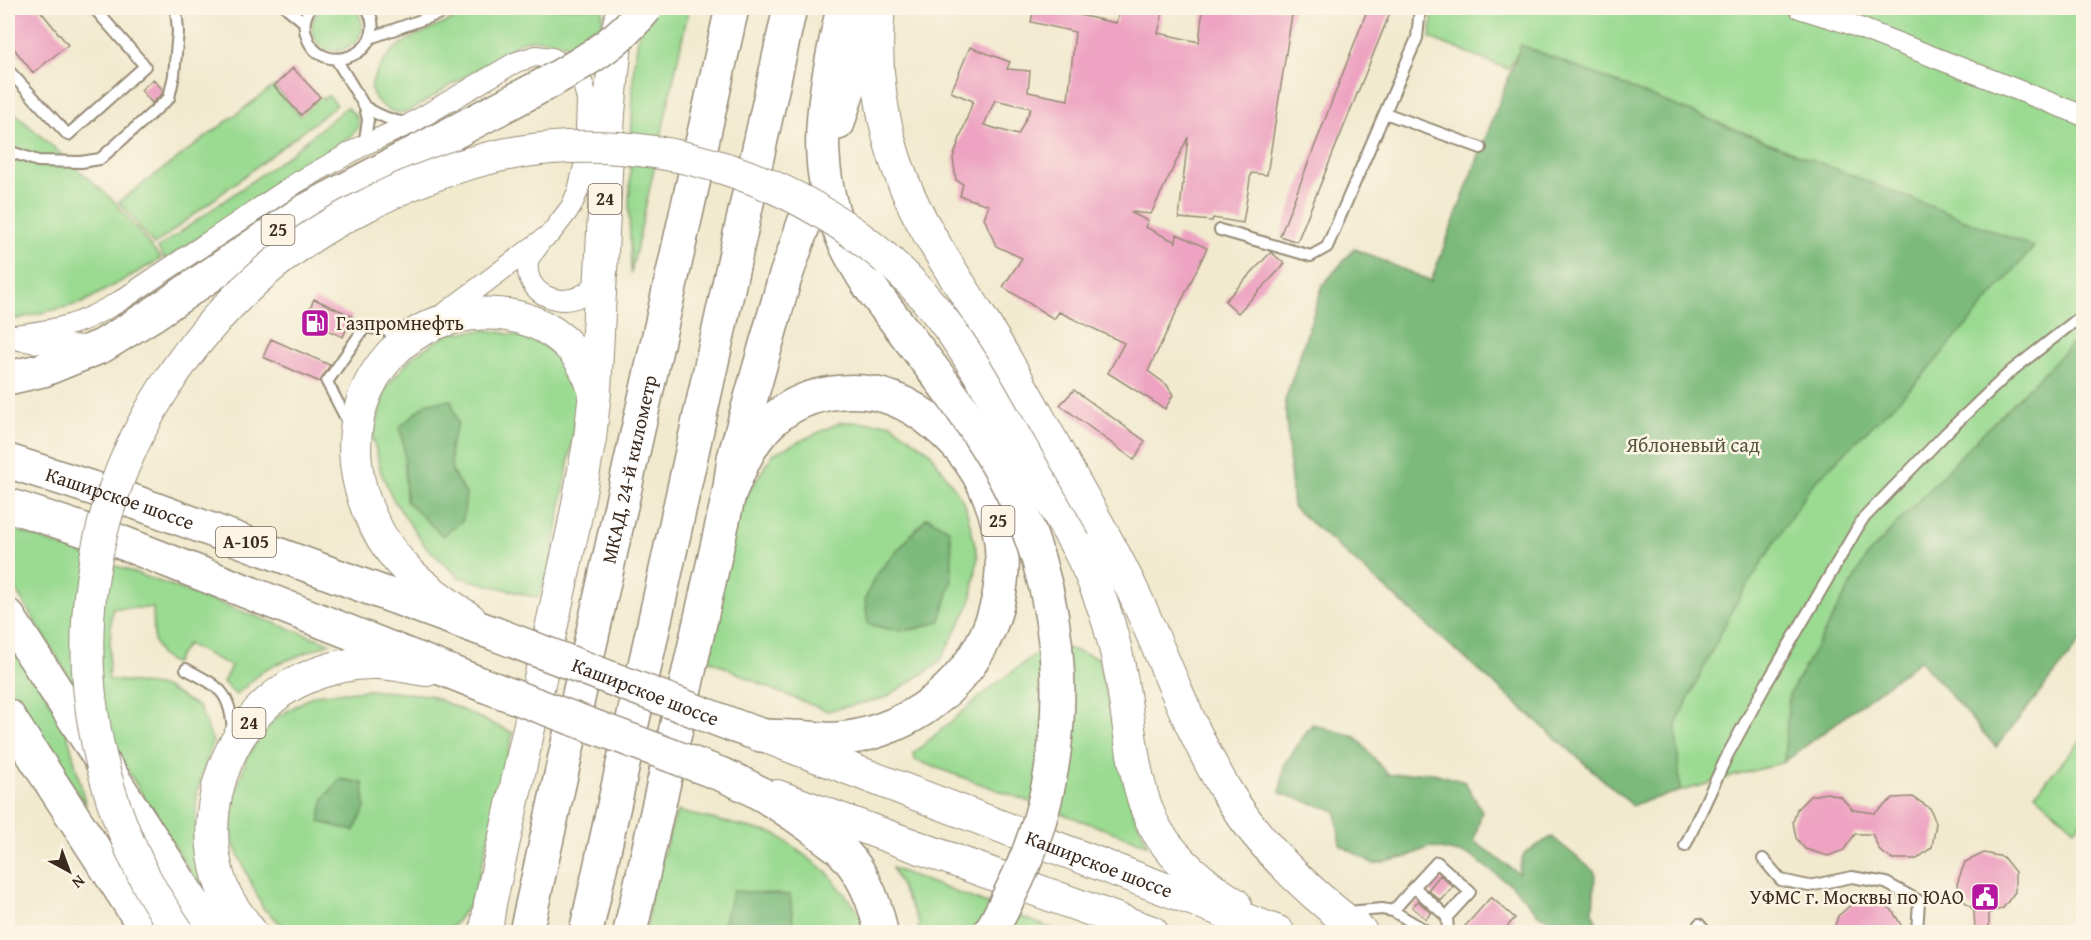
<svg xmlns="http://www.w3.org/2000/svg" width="2091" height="940" viewBox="0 0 2091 940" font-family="'Gentium Book Plus',serif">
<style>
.green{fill:#9ada91;stroke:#6a8258;stroke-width:1.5}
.forest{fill:#7bba7b;stroke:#5b724c;stroke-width:1.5}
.building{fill:#eda3c1;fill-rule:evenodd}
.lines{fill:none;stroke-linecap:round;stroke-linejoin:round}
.service-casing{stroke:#968a76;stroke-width:14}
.minor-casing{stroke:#968a76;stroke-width:22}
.primary-casing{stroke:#968a76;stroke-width:34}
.trunk-casing{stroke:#968a76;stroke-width:36}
.service{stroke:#fff;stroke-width:10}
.minor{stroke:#fff;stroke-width:20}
.primary{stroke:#fff;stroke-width:32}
.trunk{stroke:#fff;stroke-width:33}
.primary-bridge-casing{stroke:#968a76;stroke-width:34;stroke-linecap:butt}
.trunk-bridge-casing{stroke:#968a76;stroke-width:36;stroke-linecap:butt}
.primary-bridge{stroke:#fff;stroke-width:32}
.trunk-bridge{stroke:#fff;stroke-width:33}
.labels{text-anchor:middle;stroke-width:5;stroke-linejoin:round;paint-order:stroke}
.shield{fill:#fcf5e5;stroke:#75675a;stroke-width:1.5}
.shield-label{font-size:18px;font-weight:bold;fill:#3b2a1e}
.poi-label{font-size:20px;fill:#3b2a1e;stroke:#fcf5e5;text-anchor:start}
.park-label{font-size:20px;fill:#53563b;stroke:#fcf5e5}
.street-label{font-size:20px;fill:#3b2a1e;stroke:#fcf5e5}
</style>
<rect width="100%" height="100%" fill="#fcf5e5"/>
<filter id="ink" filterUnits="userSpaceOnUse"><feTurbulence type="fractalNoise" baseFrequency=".0167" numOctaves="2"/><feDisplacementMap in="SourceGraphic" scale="12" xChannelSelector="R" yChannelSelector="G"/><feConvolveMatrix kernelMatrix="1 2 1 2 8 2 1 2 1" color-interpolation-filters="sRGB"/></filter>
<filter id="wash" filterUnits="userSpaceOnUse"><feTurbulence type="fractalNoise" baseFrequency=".008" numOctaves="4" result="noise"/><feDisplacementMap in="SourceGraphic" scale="24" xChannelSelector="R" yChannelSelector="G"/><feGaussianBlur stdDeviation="1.35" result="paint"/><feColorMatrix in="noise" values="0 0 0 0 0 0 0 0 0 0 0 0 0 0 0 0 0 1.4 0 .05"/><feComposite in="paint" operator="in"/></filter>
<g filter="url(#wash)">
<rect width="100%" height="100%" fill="#f1eacf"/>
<path class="green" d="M321,8H353C385,38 325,72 313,34C310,24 314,15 321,8Z
M464,8H603L602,29L574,48C555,40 541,37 521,42L408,112C396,114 388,111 379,103C370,93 369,86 376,74C380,67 386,57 392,51C410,36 437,27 459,17L456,12Z
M643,8H689L631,274L629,208L634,64Z
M1433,8H2083V639L1996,747L1920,660L1784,762L1632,805L1293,507L1285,401L1323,285L1354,249L1431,281L1519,51L1508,69L1430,38Z
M274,86L300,115L320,97L324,99L328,95L337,105L154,245L119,202Z
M8,107L115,202L161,259L82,303L8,321Z
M347,107L357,117L359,127L349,138L165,260L158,248L290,154Z
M488,330L533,339L558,355L580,396L550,568L538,598L459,577L425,546L394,501L381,473L373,437L386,387L414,355L450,333Z
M841,422L890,423L930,452L965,504L978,557L971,602L939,663L885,698L827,711L774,690L701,656L735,512L774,453Z
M8,527L330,643L265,669L236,695L223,682L231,666L187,644L174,664L161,656L154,641L153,608H112L108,679L164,687L199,707L213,742L197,791L195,838L208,887L203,892L8,578Z
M8,638L65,724L86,806L8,687Z
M1067,648L1098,658L1132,809L1148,845L915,760L914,753L988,690L1037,653Z
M367,690L429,695L513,733L474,899L448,932H290L263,908L231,839L235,795L247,756L274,719L314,695Z
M2083,738V819L2075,829L2035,794Z
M677,811L776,834L827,872L863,917V932H646L652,889Z
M892,868L1061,932H918L919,923Z"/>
<path class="forest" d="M1521,45L2034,247L1922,377L1811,486L1733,608L1676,725L1680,791L1632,805L1293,507L1285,401L1323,285L1354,249L1431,281Z
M2083,333V639L1996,747L1920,660L1784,762L1789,695L1867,556L1969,447Z
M451,400L458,423L450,447L452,472L466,494L463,520L443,536L406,501L404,450L400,427L427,403Z
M927,517L949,529L952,553V579L940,621C909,633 900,633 868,624L865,599L875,576Z
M1312,724L1356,737L1388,775L1430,772L1465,782L1482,811L1474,841L1518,873L1524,853L1552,837L1595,872L1593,913L1600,932H1570L1566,927L1539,915L1515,888L1469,855L1430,847L1404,858L1374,864L1340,845L1336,811L1280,793L1284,765Z
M340,779L363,783L365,808L354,831L319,822L324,798Z
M733,891L790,895L794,932H693L698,927L721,930Z"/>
<g id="blocks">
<path class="building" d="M8,8H38L68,45L33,73L8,41Z
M1034,8H1047L1116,23L1120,8H1164L1158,33L1199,42L1203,8H1293L1267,175L1251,173L1243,223L1213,218L1212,221L1179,218L1188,137L1151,214L1130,212L1148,221L1145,227L1176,242L1177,234L1207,248L1148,371L1167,385L1173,395L1165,409L1108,373L1124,343L1059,312L1054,319L1003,287L1022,258L996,246L984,218L989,205L960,196L963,184L956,180L953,158L973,101L951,92L970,47L1010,62L1007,69L1030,71L1028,92L1068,100L1075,32L1031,22ZM995,100L1031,108L1018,135L984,125Z
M1368,8H1392L1297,242L1280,236Z
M293,68L320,97L301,115L274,86Z
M153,79L163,90L162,94L152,103L141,90Z
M1271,252L1285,264L1238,313L1225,301Z
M314,299L352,316L343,337L305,320Z
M271,339L330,365L320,382L263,357Z
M1074,390L1145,441L1134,460L1060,405Z
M1827,793L1841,797L1853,810L1875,813L1893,798L1913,797L1930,808L1936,823L1932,847L1917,859H1892L1880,851L1872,834H1855L1844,850L1828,856L1805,849L1796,838L1793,822L1797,809L1810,796Z
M1984,853L2003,857L2015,872V892L2003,908L1989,913V933H1975L1974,910L1961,898L1957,884L1965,862Z
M1440,875L1453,887L1441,901L1428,890Z
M1491,897L1515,918L1501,933H1459Z
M1863,900L1883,903L1892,910L1906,933H1833L1838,916L1852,904Z
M1418,901L1431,913L1426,919L1412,907Z"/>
</g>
</g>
<g filter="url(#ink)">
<use href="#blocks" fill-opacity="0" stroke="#968a76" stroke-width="1.5"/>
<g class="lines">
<g class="service-casing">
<path id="service" d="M287,8L304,22
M310,8C305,16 303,25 306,34C319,82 393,53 367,8
M370,38L455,8
M336,59L365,107L368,120L364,145
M8,70L68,135L145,66L94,8
M365,107C378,115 390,121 406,123
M1385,113L1481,148
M8,151L38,161L81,162L100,159L169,98L174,75L178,31L176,8
M1220,230L1311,256L1327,247L1417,38L1420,8
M350,426L327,382L365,327L406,334
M186,669C220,687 231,692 233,733
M1685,846L1728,754L1765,686L1862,520L1947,432L2010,372L2084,314
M1763,859L1781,880L1809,886L1852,877L1886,883L1919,901L1917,932
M1414,887L1437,862L1470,892L1447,917
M1393,911L1414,887L1447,917L1448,932
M1348,912L1382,909L1393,911L1428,932
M1699,924L1706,932"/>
</g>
<g class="minor-casing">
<path id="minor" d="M1799,8L1847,23L2084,116
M538,246C535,251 529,256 528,262C523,302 580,316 600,276
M8,336C28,333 49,331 69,325C87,320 104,310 120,301L298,182L364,145L410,124L516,62L536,56L552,58L573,70L583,84L587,99L585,162L578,191L571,207L551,233L441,316
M18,340L43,344L87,346"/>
</g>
<g class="primary-casing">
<g id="primary">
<path d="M879,8C873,65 881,127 903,181C922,229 952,271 979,315C1006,358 1030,402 1054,445C1081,495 1111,544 1135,596C1166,662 1190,732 1228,794C1261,848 1311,894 1361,932"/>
<path d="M1075,543C1097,584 1112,626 1120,671C1130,720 1132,792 1159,834C1179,864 1205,885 1235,904"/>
<path d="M470,619C449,605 427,590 409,572C350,513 332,415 393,352C439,304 527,298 573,350C583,362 589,375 594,390"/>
<path id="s1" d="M774,740L1278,932"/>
<path d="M777,796L1152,932"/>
<path d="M251,932C238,915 225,899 219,878C196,804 233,708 306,678C326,669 351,663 373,663C390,662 410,668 427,670"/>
<path d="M486,932L490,904L574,525L590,438L595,392L609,113L617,33L623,8"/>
</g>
</g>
<g class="trunk-casing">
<g id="trunk">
<path d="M843,8C819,117 804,188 870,287"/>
<path d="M838,123L873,8"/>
<path d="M8,378L43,370L102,346L152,315L305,211L551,81"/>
<path id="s2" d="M8,461L135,502L498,635"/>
<path d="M729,494C739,471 748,446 766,427C786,405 813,394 842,392C880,389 909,402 937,426C1030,503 1022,642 923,709C899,725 866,737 838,739C823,740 807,737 792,737C782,736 770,737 761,735C752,732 743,729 735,726"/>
<path d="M8,505L118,541L486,686"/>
<path d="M8,616L212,932"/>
<path d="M8,716L148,932"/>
<path d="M723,775C759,790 795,814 826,838C832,843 839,847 844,853C864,874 876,905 881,932"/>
<path id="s3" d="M526,932L732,8"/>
<path d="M586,932L790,8"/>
<path d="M630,932L729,494L734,458L784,281L804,223"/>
</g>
</g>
<use href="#service" class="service"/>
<use href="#minor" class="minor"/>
<use href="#primary" class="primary"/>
<use href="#trunk" class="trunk"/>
<g class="primary-bridge-casing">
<path id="primary-bridge" d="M178,932C167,915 155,898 146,880C99,788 77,684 92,581C112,441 196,313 314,235C336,220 360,209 383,197C441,169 504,149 569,147C679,143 786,179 872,247C934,295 973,360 1010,428C1032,466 1053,505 1075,543"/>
</g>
<g class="trunk-bridge-casing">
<g id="trunk-bridge">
<path d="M551,81C589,59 617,43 646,8"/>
<path d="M870,287C911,342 958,398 993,457C1072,588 1080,756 1011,892C1004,906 998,920 990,932"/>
<path id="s4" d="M498,635L735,726"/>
<path d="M486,686L723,775"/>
</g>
</g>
<use href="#primary-bridge" class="primary-bridge"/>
<use href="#trunk-bridge" class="trunk-bridge"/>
</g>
</g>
<defs>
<g id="fuel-square" transform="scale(1.5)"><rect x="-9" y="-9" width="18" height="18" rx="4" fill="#b5179e" stroke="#fcf5e5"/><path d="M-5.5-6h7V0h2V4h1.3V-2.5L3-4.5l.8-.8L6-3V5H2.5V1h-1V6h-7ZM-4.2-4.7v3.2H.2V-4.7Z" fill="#fff"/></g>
<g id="civic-square" transform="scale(1.5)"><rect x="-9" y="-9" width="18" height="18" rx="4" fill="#b5179e" stroke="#fcf5e5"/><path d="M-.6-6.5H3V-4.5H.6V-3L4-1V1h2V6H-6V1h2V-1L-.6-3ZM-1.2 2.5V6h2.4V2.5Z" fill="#fff"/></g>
</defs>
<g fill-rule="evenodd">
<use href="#fuel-square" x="315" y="323"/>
<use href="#civic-square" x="1985" y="897"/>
</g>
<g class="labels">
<g class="shield">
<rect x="588.5" y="184" width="33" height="30" rx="4.5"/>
<rect x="261.5" y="215" width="33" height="30" rx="4.5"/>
<rect x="981.5" y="506" width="33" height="30" rx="4.5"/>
<rect x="216" y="527" width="60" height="30" rx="4.5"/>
<rect x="232.5" y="708" width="33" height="30" rx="4.5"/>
</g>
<g class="shield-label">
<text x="605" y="205">24</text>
<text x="278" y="236">25</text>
<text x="998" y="527">25</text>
<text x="246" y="548">А-105</text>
<text x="249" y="729">24</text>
</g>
<g class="poi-label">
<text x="336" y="330">Газпромнефть</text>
<text x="1964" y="904" text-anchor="end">УФМС г. Москвы по ЮАО</text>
</g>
<g class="park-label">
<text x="1693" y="452">Яблоневый сад</text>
</g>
<g class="street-label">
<text dy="7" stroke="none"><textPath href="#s3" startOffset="474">МКАД, 24-й километр</textPath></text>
<text dy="7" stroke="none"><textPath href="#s2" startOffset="118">Каширское шоссе</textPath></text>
<text dy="7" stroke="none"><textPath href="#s4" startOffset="158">Каширское шоссе</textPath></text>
<text dy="7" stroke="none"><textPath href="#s1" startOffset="348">Каширское шоссе</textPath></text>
</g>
</g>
<rect width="2091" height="940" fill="none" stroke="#fcf5e5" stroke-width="30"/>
<g transform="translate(69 871) rotate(139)" stroke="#fcf5e5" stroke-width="4.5" paint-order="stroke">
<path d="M0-4.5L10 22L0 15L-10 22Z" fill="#3b2a1e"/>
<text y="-9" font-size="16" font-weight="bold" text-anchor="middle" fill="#3b2a1e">N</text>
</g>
</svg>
